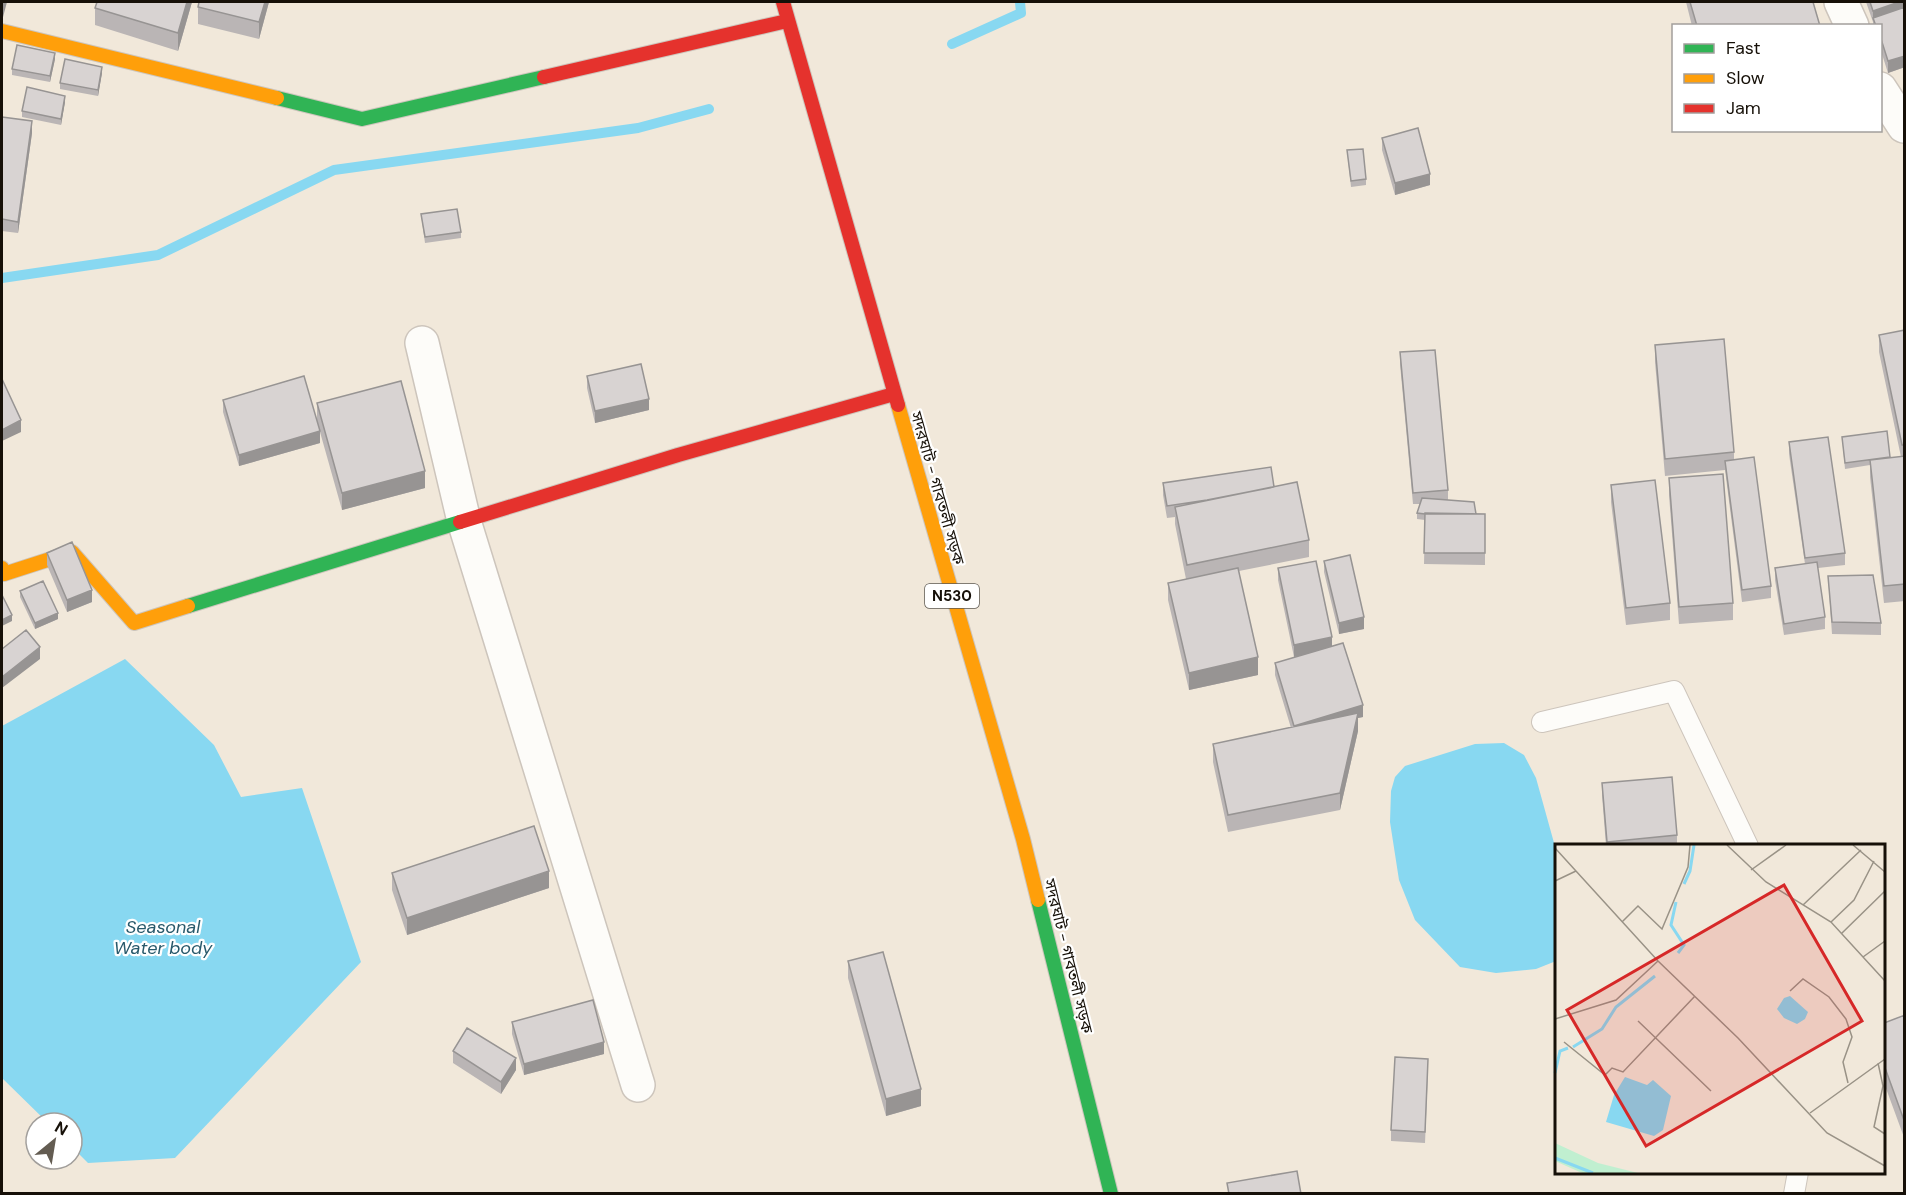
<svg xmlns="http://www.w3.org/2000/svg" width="1906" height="1195" viewBox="0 0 1906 1195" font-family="'DM Sans','Noto Sans Bengali',sans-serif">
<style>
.water{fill:#88d8f1}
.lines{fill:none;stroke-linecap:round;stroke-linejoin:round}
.stream{stroke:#88d8f1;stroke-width:10}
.lane-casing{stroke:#cdc5bc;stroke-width:22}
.street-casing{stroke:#cdc5bc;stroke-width:36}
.fast-casing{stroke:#cdc5bc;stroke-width:16}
.slow-casing{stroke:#cdc5bc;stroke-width:16}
.jam-casing{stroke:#cdc5bc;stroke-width:16}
.lane{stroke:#fdfcf9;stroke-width:20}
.street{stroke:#fdfcf9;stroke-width:33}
.fast{stroke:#30b455;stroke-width:14}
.slow{stroke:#ff9f0a;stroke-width:14}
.jam{stroke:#e5322d;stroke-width:14}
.wall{fill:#bab5b5}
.shaded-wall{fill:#979493}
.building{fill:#d8d3d2;stroke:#979493;stroke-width:1.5}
.labels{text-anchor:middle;stroke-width:4.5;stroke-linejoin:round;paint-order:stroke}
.shield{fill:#fff;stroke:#5c5852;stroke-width:1.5}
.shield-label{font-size:15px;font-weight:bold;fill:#161008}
.street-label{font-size:16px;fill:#161008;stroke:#fff}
.water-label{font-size:18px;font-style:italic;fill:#28596b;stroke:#fff}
.inset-river{fill:none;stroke:#88d8f1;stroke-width:3}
.inset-road{fill:none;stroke:#999286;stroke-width:1.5}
.view{fill:#d62828;fill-opacity:0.15;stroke:#d62828;stroke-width:3}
.inset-edge{fill:none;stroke:#161008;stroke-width:3}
</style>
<rect width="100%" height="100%" fill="#f1e8da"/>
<path class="water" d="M125,659L214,745L241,797L302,788L361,962L175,1158L88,1163L72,1147V1123H48L2,1078V726Z
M1504,743L1524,755L1536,778L1556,850V961L1536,969L1496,973L1460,967L1415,920L1399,880L1390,822L1391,791L1395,777L1405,766L1475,744Z"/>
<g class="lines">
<path class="stream" d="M952,44L1021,13L1020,2
M2,278L158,255L334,170L638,128L709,109"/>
<g class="lane-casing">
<path id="lane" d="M1542,722L1674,691L1748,846
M1794,1194L1798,1172"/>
</g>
<g class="street-casing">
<path id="street" d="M1841,2L1852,26
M1880,89L1904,126
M422,343L464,521L638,1085"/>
</g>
<g class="fast-casing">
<path id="fast" d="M277,98L362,119L544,77
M188,606L460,522
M1038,900L1111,1194"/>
</g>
<g class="slow-casing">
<path id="slow" d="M2,31L277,98
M898,405L1023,839L1038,900
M2,568L4,574L72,552L134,623L188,606"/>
</g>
<g class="jam-casing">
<path id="jam" d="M783,2L898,405
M544,77L787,21
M460,522L678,455L894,394"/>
</g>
<use href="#lane" class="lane"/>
<use href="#street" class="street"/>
<use href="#fast" class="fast"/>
<use href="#slow" class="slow"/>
<use href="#jam" class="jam"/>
</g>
<path class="wall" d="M192,2L178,51L95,25V8Z
M199,2H269L259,39L198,24V7Z
M1686,2H1813L1820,26H1692Z
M1866,2H1905V67L1888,73L1881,51V26H1873V22Z
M55,59L50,82L12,75V69Z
M102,73L98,96L60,89V83Z
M65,102L61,125L22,117V111Z
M2,117L32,133L18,233L2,231Z
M1382,138L1430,185L1395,195L1382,150Z
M1347,150L1366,179V185L1351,187Z
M421,214L461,232V238L425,243Z
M1905,330V601L1884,603L1870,477V465L1845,469L1842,437L1890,458L1901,457L1879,352V335Z
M1655,345L1734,452V460L1771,586V598L1742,602L1725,470L1665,476L1655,362Z
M1400,352L1448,490V500L1476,514H1485V565L1424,564L1425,520L1417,519V513L1420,504H1413L1400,364Z
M587,376L649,410L595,423L587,388Z
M223,400L317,420V403L425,488L342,510L320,432V443L239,466L223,412Z
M1789,442L1845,553V565L1818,568L1825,617V629L1784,635L1775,580V568L1805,564L1789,454Z
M1669,478L1733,603V620L1679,624L1669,495Z
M1163,483L1274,487L1309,540V557L1239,571L1258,675L1189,690L1168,600V583L1186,579L1175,524V517L1167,518L1163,495Z
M1611,485L1670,603V620L1626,625L1611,502Z
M47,553L92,602L67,612L47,565Z
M1324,561L1364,629L1339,634L1324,572Z
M1278,568L1332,646L1363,717L1358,718V731L1340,810L1228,832L1213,762V744L1291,728L1275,675V663L1306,654L1294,657L1278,580Z
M1828,576L1881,623V635L1832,634Z
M20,591L58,619L35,629L20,597Z
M1602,783L1677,835V846H1606L1602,795Z
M392,873L549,888L407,935L392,890Z
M848,961L921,1106L886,1116L848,978Z
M1905,1015V1140L1884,1083V1023Z
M512,1022L604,1054L524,1075L512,1034Z
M453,1051L516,1070L501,1094L453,1063Z
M1428,1071L1425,1143L1391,1141V1130Z"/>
<path class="shaded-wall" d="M3,2H7L2,21V4Z
M187,2H192L178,51V33Z
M265,2H269L259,39V22Z
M1899,2H1905V11L1873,18V22V11Z
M55,53V59L50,82V76Z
M1905,56V67L1888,73V61Z
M102,67V73L98,96V90Z
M65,96V102L61,125V119Z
M32,121V133L18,233V222Z
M1430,174V185L1395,195V183Z
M649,399V410L595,423V411Z
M21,420V432L2,441V430Z
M320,431V443L239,466V455Z
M425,471V488L342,510V493Z
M92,590V602L67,612V600Z
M58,613V619L35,629V623Z
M12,615V621L2,626V620Z
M1364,617V629L1339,634V623Z
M1332,637V649L1294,657V645Z
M40,647V659L2,688V677Z
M1258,657V675L1189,690V673Z
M1363,705V717L1358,718V731L1340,810V793L1294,737V726Z
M549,871V888L407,935V918Z
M604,1042V1054L524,1075V1064Z
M516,1058V1070L501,1094V1082Z
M921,1089V1106L886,1116V1099Z"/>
<path class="building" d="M97,2H187L178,33L95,8Z
M199,2H265L259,22L198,7Z
M1690,2H1813L1820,26H1697Z
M1870,2H1899L1873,11Z
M1905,7V56L1888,61L1881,39V26H1876L1873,18Z
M17,45L55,53L50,76L12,69Z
M65,59L102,67L98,90L60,83Z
M27,87L65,96L61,119L22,111Z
M2,117L32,121L18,222L2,219Z
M1418,128L1430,174L1395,183L1382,138Z
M1363,149L1366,179L1351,181L1347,150Z
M457,209L461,232L425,237L421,214Z
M1905,330V445H1902L1879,335Z
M1724,339L1734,452L1665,459L1655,345Z
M1435,350L1448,490L1413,493L1400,352Z
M641,364L649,399L595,411L587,376Z
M304,376L320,431L239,455L223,400Z
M2,379L21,420L2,430Z
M401,381L425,471L342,493L317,403Z
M1887,431L1890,457L1845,463L1842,437Z
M1828,437L1845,553L1805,558L1789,442Z
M1905,456V584L1884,586L1870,460Z
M1754,457L1771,586L1742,590L1725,461Z
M1271,467L1274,487L1207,500L1167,506L1163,483Z
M1723,474L1733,603L1679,607L1669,478Z
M1655,480L1670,603L1626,608L1611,485Z
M1297,482L1309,540L1187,565L1175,507Z
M1422,498L1474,502L1476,514H1425L1417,513Z
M1425,513L1485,514V553H1424Z
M72,542L92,590L67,600L47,553Z
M1350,555L1364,617L1339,623L1324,561Z
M1316,561L1332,637L1294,645L1278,568Z
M1817,562L1825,617L1784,624L1775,568Z
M1238,568L1258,657L1189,673L1168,583Z
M1873,575L1881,623L1832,622L1828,576Z
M43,581L58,613L35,623L20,591Z
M2,595L12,615L2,620Z
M26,630L40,647L2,677V649Z
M1343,643L1363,705L1294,726L1275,663Z
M1358,713L1340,793L1228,815L1213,744Z
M1672,777L1677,835L1607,842L1602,783Z
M534,826L549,871L407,918L392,873Z
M883,952L921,1089L886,1099L848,961Z
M593,1000L604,1042L524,1064L512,1022Z
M1905,1015V1123L1884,1065V1023Z
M467,1028L516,1058L501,1082L453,1051Z
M1395,1057L1428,1059L1425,1132L1391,1130Z
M1297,1171L1301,1194H1229L1227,1183Z"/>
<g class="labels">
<rect class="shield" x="925" y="584" width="54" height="24" rx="4.5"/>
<g class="shield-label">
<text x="952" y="601">N530</text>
</g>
<g class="street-label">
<text transform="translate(938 488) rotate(74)" y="6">সদরঘাট - গাবতলী সড়ক</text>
<text transform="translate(1069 956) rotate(76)" y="6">সদরঘাট - গাবতলী সড়ক</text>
</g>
<g class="water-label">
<text x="163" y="933">Seasonal<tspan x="163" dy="21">Water body</tspan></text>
</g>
</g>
<g transform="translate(1555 844)">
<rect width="330" height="330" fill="#f1e8da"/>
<path d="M0,299L43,319L83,329H27L0,317Z" fill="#c0efd0"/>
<path d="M235,152L253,168L250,175L242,180L229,174L222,165L229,154ZM70,233L92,241L98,236L116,252L108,286L99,292L51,278L59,251Z" fill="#88d8f1"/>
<path class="inset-river" d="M129,40L135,27L139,1M121,58L116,81L129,101L123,109M18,203L47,185L61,163L100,132M0,229L5,207L13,204M0,314L38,329"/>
<path class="inset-road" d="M172,1L211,38L276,78L330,137M298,1L330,28M0,4L103,117L183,194L272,289L330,322M196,26L231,1M0,37L21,27M248,61L306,6M67,78L83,62L107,85L133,23L135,1M276,78L299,56L319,17M287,89L330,47M308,113L330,97M235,147L248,135L274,153L291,175L297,193L288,218L293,239M0,175L61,156L103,117M83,177L156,247M9,198L50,231L57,224L68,228L140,152M323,219L328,242L319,283L330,290M255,269L330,215"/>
<path class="view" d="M229,41L307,177L91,302L12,166Z"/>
<rect width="330" height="330" class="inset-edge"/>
</g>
<rect width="1906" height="1195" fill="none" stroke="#161008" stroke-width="6"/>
<rect x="1672" y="24" width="210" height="108" fill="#ffffff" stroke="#a29f9c" stroke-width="1.5"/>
<rect x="1684" y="44" width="30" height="9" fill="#30b455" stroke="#a29f9c" stroke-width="1.5"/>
<text x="1726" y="54" font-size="18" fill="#161008">Fast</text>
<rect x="1684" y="74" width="30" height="9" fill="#ff9f0a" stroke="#a29f9c" stroke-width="1.5"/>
<text x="1726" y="84" font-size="18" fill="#161008">Slow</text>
<rect x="1684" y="104" width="30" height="9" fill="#e5322d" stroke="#a29f9c" stroke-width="1.5"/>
<text x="1726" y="114" font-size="18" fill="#161008">Jam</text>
<g transform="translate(54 1141) rotate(30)"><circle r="28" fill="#ffffff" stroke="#a29f9c" stroke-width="1.5"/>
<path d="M0-4.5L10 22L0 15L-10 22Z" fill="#635c52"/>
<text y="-9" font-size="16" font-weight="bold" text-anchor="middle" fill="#161008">N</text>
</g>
</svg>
